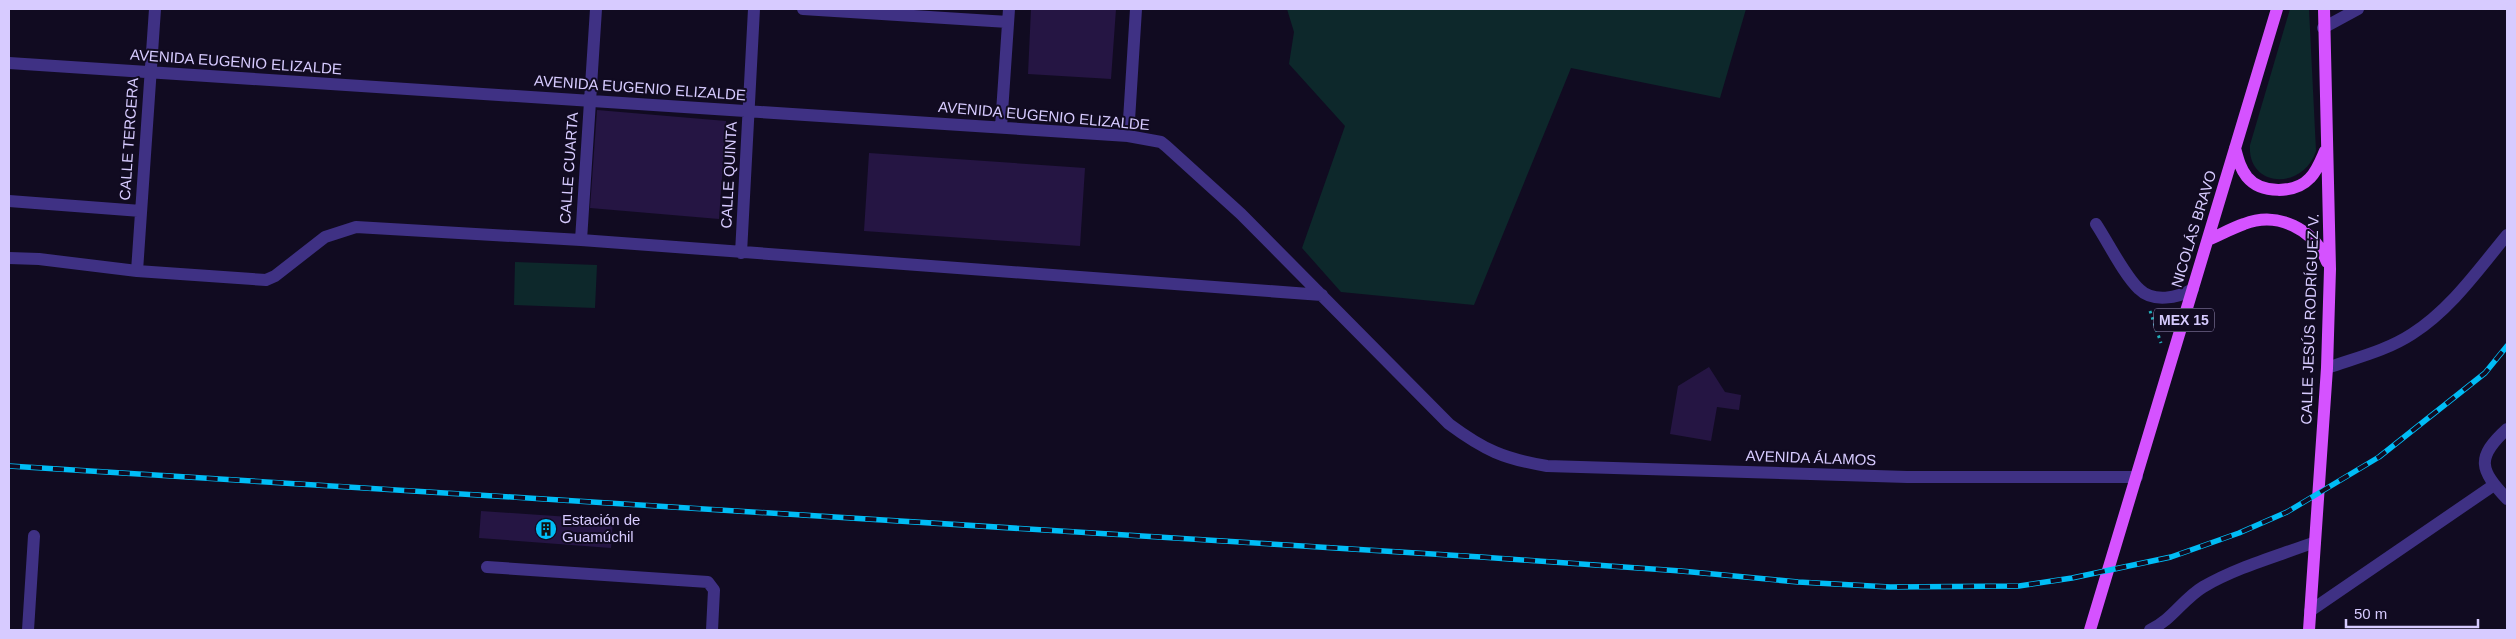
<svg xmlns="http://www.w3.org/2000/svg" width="2516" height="639" viewBox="0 0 2516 639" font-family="Helvetica,sans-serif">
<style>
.green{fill:#0d282b}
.building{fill:#251543}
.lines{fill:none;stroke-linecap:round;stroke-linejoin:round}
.path{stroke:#23b0bb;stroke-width:3;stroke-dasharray:2.5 4;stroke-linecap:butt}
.minor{stroke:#3f3184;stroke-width:12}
.major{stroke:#d552ff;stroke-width:12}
.rail-casing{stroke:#00bdf6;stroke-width:5.5}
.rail{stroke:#110b21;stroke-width:4;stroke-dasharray:11;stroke-linecap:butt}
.labels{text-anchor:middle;stroke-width:4;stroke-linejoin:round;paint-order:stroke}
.shield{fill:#110b21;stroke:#9c91bc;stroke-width:1}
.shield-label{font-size:14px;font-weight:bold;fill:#d7cbff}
.street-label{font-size:15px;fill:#d7cbff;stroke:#110b21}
.poi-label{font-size:15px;fill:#d7cbff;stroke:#110b21;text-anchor:start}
</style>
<rect width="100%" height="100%" fill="#110b21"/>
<path class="green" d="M1287,9H1746L1720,98L1571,68L1474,305L1341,292L1302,248L1345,126L1289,64L1294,32Z
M2290,9H2309L2316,151C2303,191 2247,188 2250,145Z
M515,262L597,265L595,308L514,305Z"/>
<path class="building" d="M1031,9H1116L1111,79L1028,74Z
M597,110L726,121L719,219L590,208Z
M869,153L1085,168L1080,246L864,231Z
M1709,367L1725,392L1741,395L1739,410L1717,407L1711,441L1670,434L1678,386Z
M481,511L613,520L611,548L479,538Z"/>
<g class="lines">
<path class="path" d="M2150,311L2161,343"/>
<path class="minor" d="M803,9L1008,22
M2323,28L2358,9
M9,63L1128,136L1161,142L1166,146L1241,214L1449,424C1484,450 1504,459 1547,466L1907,477H2137
M1001,127L1009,9
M1128,136L1136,9
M9,201L141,211
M2096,224C2108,242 2124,275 2139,289C2153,303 2178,298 2193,289
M581,240L596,9
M741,253L754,9
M9,258L39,259L137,271L266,280L275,276L325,237L356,227L581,240L1322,295
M137,271L155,9
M2327,368C2355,358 2386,351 2412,334C2451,309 2478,270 2507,235
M2507,429C2475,458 2480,470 2507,499
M487,567L708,582L714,590L712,630
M2310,611L2494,485
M28,630L34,536
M2150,630C2172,620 2183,599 2203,587C2237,567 2278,556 2315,542"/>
<path class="major" d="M2235,148C2238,159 2240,168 2247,177C2261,194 2295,194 2310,178C2317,171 2321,160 2325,151
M2208,240C2220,235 2232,228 2244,224C2278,211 2314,229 2327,262
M2090,630L2277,9
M2309,630L2327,368L2330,269L2324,9"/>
<g class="rail-casing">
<path id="rail" d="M9,466L1481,557L1681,571L1798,582L1890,587L2019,586L2072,578L2171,557L2239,533L2287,512L2379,457L2485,373L2507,346"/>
</g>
<use href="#rail" class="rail"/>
</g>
<defs>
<g id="building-disc" transform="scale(1.125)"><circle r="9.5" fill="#00bdf6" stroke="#110b21"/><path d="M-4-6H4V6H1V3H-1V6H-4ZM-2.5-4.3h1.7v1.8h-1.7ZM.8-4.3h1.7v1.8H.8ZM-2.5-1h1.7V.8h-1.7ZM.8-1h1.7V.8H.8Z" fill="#111"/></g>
</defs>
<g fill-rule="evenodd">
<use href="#building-disc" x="546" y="529"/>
</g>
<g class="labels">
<rect class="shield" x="2154" y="308.5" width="60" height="23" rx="4"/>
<g class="shield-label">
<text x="2184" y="325">MEX 15</text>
</g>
<g class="street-label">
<text transform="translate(236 62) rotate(4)" y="5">AVENIDA EUGENIO ELIZALDE</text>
<text transform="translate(640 88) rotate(4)" y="5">AVENIDA EUGENIO ELIZALDE</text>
<text transform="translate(1044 116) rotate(5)" y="5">AVENIDA EUGENIO ELIZALDE</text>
<text transform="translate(129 139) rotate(-86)" y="5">CALLE TERCERA</text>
<text transform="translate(569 168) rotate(-86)" y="5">CALLE CUARTA</text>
<text transform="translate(729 175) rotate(-87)" y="5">CALLE QUINTA</text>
<text transform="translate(2194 229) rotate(-73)" y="5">NICOLÁS BRAVO</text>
<text transform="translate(2310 319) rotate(-88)" y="5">CALLE JESÚS RODRÍGUEZ V.</text>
<text transform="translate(1811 458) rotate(2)" y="5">AVENIDA ÁLAMOS</text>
</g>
<g class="poi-label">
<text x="562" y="525">Estación de<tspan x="562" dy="17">Guamúchil</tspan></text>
</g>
</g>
<rect width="2516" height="639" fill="none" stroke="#d7cbff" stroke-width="20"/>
<path d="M2346 619v8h132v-8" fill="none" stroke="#d7cbff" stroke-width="2.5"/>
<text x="2354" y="619" font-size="15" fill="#d7cbff" stroke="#110b21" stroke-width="4" paint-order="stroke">50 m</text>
</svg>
